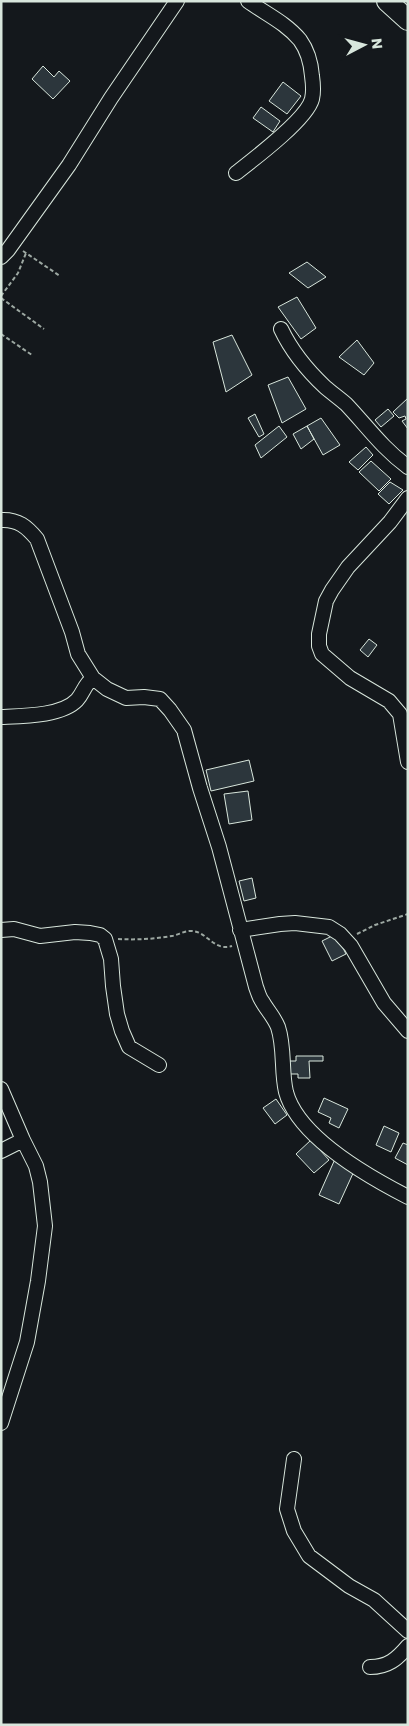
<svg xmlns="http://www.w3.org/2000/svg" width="409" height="1726" viewBox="0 0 409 1726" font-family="Poppins,sans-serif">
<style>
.building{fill:#2c363c;stroke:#d8e6dc}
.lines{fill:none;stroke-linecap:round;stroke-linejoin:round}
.minor-casing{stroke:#d8e6dc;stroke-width:16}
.highway-casing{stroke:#d8e6dc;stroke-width:22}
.path{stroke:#9da8a2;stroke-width:2;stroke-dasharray:4 2.5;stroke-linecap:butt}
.minor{stroke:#14181c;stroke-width:14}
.highway{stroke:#14181c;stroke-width:20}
</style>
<rect width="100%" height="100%" fill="#14181c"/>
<path class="building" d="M43,66L54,77L59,71L70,81L53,99L32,79Z
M283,82L301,96L287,114L269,101Z
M261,107L280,121L273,132L253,118Z
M307,262L326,277L308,288L289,273Z
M297,297L316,328L301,339L278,307Z
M232,335L252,375L226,392L213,342Z
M357,340L374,363L364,375L339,357Z
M288,377L306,409L282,423L268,385Z
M408,398V429L402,421L406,419L405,416L399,418L393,412Z
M388,409L394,416L381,427L375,420Z
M255,414L264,434L259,437L248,418Z
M321,418L340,445L323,455L307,426Z
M279,426L287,437L261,458L255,445Z
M307,426L314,439L301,449L293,434Z
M366,447L373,455L358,470L349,462Z
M371,461L391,479L379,491L359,472Z
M390,482L403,490L389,504L378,494Z
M369,639L377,645L368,657L360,650Z
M249,760L254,781L211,791L206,770Z
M248,791L252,820L229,824L224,794Z
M252,878L256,898L244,901L239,881Z
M336,934L346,954L332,961L322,941Z
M296,1056H323V1061H309L310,1078H298V1074H289V1061H296Z
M324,1098L348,1109L339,1128L329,1123L331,1118L318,1112Z
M276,1099L287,1115L275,1124L263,1108Z
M384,1126L399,1133L391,1152L376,1145Z
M311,1140L329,1160L314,1173L296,1154Z
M403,1143L408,1145V1165L395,1158Z
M335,1159L355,1169L339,1204L319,1195Z"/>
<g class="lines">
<g class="minor-casing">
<path id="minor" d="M236,173C254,159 307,119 312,99C314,91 313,83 312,76C311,63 308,51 300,40C286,23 266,14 248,1
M1,257L8,250L69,165L111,98L177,1
M281,329C291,350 308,371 325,387C332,393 339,398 346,404C367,426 382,448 408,467
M408,498L390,522L348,567L332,590L326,601L319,634V646L322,654L350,678L389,701L400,714L408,762
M1,520C18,519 27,527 37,539L72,632L78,654L93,678L107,689L126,698L144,697L160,699L170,710L184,730L200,788L219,847L256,987C258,992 259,997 262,1001C267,1010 274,1017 278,1027C285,1048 281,1071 286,1092C298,1137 369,1177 408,1197
M1,717C23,716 62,716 77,700C84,692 84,685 93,678
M1,930L14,929L40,936L75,932L90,933L100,935L105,939L111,959L113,986L117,1014L122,1031L129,1047L159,1065
M240,930L280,924L295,923L329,927L340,934L351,946L384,1003L408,1031
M1,1089L23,1140L36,1166L40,1182L45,1226L38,1281L27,1342L1,1423
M1,1151L23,1140
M294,1459L287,1509L294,1531L309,1556L349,1586L374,1600L408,1631
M370,1667C388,1667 397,1659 408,1646"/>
</g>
<g class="highway-casing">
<path id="highway" d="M387,1L408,20"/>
</g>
<path class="path" d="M23,251L60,276
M1,296L18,273L26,253
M1,298L44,329
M1,334L32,355
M357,934L375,925L408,914
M118,939C136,940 154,939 172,936C178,935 184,931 190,931C207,930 213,952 232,946"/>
<use href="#minor" class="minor"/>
<use href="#highway" class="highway"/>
</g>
<rect width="409" height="1726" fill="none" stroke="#d8e6dc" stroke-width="5"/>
<g transform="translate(364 45) rotate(84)" stroke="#14181c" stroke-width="4" paint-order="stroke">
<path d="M0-4L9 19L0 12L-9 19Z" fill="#d8e6dc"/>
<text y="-8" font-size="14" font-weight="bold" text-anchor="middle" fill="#d8e6dc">N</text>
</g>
</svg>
